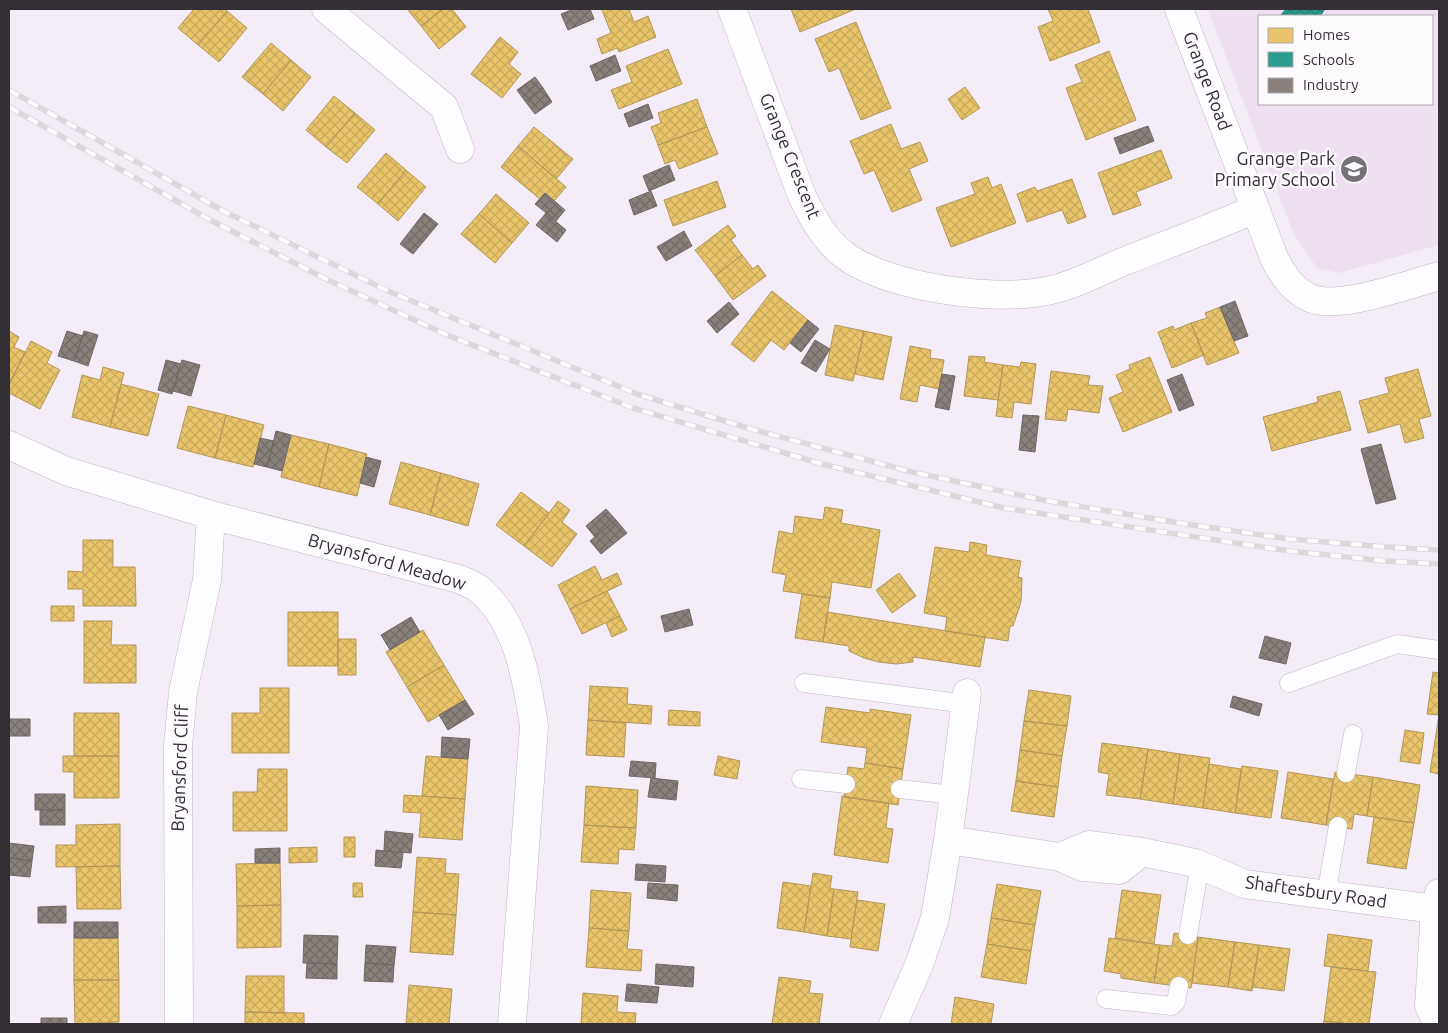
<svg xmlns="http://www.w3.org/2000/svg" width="1448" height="1033" viewBox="0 0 1448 1033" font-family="Ubuntu,sans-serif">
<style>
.built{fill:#eee0f1;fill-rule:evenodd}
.homes{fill:url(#homes-cross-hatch);stroke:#b3975a}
.schools{fill:url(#schools-cross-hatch);stroke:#2d7c74}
.industry{fill:url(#industry-cross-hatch);stroke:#706867}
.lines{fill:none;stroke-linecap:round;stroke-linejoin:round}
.service-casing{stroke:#bfb9c0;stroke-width:19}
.minor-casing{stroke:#bfb9c0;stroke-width:29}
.service{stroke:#fdfcfe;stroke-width:18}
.minor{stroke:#fdfcfe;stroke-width:28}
.rail-casing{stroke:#dbd9dc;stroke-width:5.5}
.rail{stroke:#fdfafd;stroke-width:4;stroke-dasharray:11;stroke-linecap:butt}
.labels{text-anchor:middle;stroke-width:5;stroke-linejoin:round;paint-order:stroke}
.street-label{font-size:18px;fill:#342f35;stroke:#fdfafd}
.poi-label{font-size:18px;fill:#342f35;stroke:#fdfafd;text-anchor:end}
</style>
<defs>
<pattern id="homes-cross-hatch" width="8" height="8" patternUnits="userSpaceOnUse" patternTransform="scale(1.25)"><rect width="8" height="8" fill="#e9c46a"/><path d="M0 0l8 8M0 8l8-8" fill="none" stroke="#c8a95c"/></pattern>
<pattern id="schools-cross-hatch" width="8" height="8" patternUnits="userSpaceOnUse" patternTransform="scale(1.25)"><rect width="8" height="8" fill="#2a9d8f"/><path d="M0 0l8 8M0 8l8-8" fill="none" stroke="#258076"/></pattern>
<pattern id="industry-cross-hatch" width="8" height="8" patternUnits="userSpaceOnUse" patternTransform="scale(1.25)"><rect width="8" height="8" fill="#8a817c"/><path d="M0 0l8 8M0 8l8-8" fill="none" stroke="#726a66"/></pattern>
</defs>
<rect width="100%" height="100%" fill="#f4ecf6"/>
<path class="built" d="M1208,9H1439V245L1339,273L1317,268L1294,235ZM1259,16H1432V104H1259Z"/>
<path class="homes" d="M194,9H225L227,11L198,45L178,28Z
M407,9H443L421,26Z
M443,9H452L466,27L439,49L421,26Z
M606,9H629L634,22L648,16L656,37L619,52L617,48L602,54L597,39L611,33L602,10Z
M791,9H856L800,32Z
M1048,9H1088L1100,42L1050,61L1038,27L1053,21Z
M227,11L247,28L219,62L198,45Z
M856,22L891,108L861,120L839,68L829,72L815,39Z
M500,37L518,52L509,64L521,74L502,98L471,74Z
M271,43L291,60L263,94L242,77Z
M668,49L682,84L619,109L611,90L632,82L626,66Z
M1109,51L1136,120L1086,140L1066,88L1082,82L1075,65Z
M291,60L311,77L283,111L263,94Z
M965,87L980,108L962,120L948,99Z
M334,96L355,113L326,147L306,130Z
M697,99L707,127L658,145L651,127L661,123L658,113Z
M355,113L375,130L347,163L326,147Z
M891,124L901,149L920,142L928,161L909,169L922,200L892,212L874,170L864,174L850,141Z
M534,127L573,159L556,179L518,146Z
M707,127L718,154L679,169L675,160L665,164L658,145Z
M518,146L566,187L554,201L545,193L540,199L501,167Z
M1161,150L1172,178L1136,192L1141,205L1113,215L1098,173Z
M386,153L406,170L378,204L357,187Z
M406,170L426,187L398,221L378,204Z
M988,177L992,188L1001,184L1016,223L951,247L936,208L975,194L971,183Z
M1072,179L1086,217L1068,224L1062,210L1027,222L1017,194L1035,187L1037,191Z
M717,181L726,207L673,226L664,200Z
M496,194L529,223L512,243L479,214Z
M479,214L512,243L495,263L461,234Z
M728,225L736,236L731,240L742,255L715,276L695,250Z
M742,255L753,269L758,265L766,276L733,300L715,276Z
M772,291L808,320L784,350L771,340L754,362L731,344Z
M1220,307L1239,353L1207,365L1191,323L1207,318L1205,313Z
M1191,323L1204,355L1172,368L1158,332L1173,326L1174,330Z
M835,325L864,331L853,381L825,375Z
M9,331L19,337L14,347L25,352L9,385Z
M864,331L892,337L883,380L855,374Z
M31,341L52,352L47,363L60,370L40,409L9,393V385Z
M910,346L931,350L930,358L944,360L939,389L920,385L917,402L900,399Z
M969,356L985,357L984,362L1003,365L998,400L964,396Z
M1150,357L1172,412L1123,432L1109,398L1123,392L1116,375L1130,369L1129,365Z
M1021,362L1036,364L1031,404L1014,402L1012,418L996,416L1003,365L1020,367Z
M103,367L124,373L110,427L72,417L82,375L100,380Z
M1418,369L1431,416L1419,419L1424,438L1405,443L1400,424L1368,433L1359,401L1389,393L1385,378Z
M1051,371L1090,376L1088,385L1103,386L1099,413L1068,409L1066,421L1045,419Z
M121,384L159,394L148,436L110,427Z
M1340,391L1351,430L1272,451L1263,417L1318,402L1317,397Z
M188,406L226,415L215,458L177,448Z
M226,415L264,425L253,467L215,458Z
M291,435L329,444L319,487L281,477Z
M329,444L367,454L357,496L319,487Z
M401,462L441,473L430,515L389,504Z
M441,473L479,484L468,526L430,515Z
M521,492L549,513L524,546L496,525Z
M558,501L570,510L562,522L577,534L552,567L524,546Z
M825,507L843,510L841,523L880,530L871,588L832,582L830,598L783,591L786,575L772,572L779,531L793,534L795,516L823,520Z
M83,540H113V567H135L136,606H83V589H68V571L83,572Z
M970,542L987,545L986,555L1021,561L1018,577L1022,578L1021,602L1013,626H1010L1008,641L945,631L947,617L924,613L935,547L969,552Z
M595,566L602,580L617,573L622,584L570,609L558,585Z
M899,573L916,596L892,613L876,590Z
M607,591L620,616L582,634L570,609Z
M802,594L830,598L823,642L795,638Z
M51,606H74V621H51Z
M288,612H338V666H288Z
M827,612L985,637L980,667L913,657V662L896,664L879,662L864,658L849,651V646L823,642Z
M620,616L627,630L612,637L606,623Z
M84,621H112L111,645H136V683H84Z
M423,630L444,665L407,687L386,652Z
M338,639H356V675H338Z
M444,665L465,700L428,722L407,687Z
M1433,672L1439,673V774L1430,772L1439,715L1427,714Z
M590,686L628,688L627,704L652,706L651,724L588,720Z
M260,688H289V753H232V713H260Z
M1029,690L1071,696L1067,726L1024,721Z
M826,707L870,713V709L911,715L903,769L865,763L867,748L821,742Z
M669,710L700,712V726L668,725Z
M74,713H119V756H74Z
M588,720L626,723L624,757L586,755Z
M1024,721L1067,726L1062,756L1020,750Z
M1405,730L1424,733L1420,764L1400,761Z
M1102,743L1148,749L1140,799L1106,795L1109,774L1098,772Z
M1148,749L1180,754L1173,804L1140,799Z
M1020,750L1062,756L1058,787L1016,781Z
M1180,754L1210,758L1203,808L1173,804Z
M63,756H119V798H74V772H63Z
M426,756L468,759L465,799L422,796Z
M718,756L740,761L737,779L714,775Z
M865,763L903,769L898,805L844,797L848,767L864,769Z
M1209,764L1241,769L1235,813L1203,808Z
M1242,766L1278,771L1271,818L1235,813Z
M258,769H287V831H233V792H257Z
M1288,772L1333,779L1326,825L1281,818Z
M1335,772L1373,777L1367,816L1354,814L1352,829L1326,825Z
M1373,777L1420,785L1414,823L1367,816Z
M1016,781L1058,787L1054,817L1011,811Z
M586,786L638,790L636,828L584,825Z
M404,795L465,799L462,840L419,837L421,813L403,812Z
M842,796L889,803L886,828L893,829L888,863L834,855Z
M1374,817L1414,823L1406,869L1367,863Z
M120,824V866L56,867V845H76V825Z
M584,825L636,828L634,850L619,849L618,864L581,862Z
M344,837H355V857H344Z
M317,847V862L289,863V848Z
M417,857L446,859L445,873L459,874L456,915L413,912Z
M280,863L281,905L237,906L236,864Z
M120,866L121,909H77L76,867Z
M813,873L832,876L830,888L834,889L827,936L804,932Z
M783,882L811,886L804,932L777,928Z
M353,883H362L363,897H353Z
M997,884L1041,891L1035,925L991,918Z
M834,889L858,892L851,939L827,936Z
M591,890L631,893L629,931L589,928Z
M1122,890L1161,895L1154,944L1115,938Z
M857,900L885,904L878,951L850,947Z
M281,905V947L237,948V906Z
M413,912L456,915L453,955L410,952Z
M991,918L1035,925L1031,951L987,944Z
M589,928L629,931L627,949L642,950L641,971L586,967Z
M1174,933L1198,937L1191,988L1154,983L1160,945L1172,946Z
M1328,934L1372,940L1368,971L1324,966Z
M1198,937L1235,942L1228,987L1192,983Z
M74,938H118L119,980H74Z
M1109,938L1160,945L1154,983L1121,978V974L1104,971Z
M1235,942L1259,945L1252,991L1228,987Z
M987,944L1031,951L1026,984L981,977Z
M1259,945L1290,949L1284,991L1252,987Z
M1331,967L1376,972L1369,1024H1350L1324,1021Z
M246,976H284V1013L245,1012Z
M779,977L811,981L809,993L823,994L819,1024H772Z
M74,980H119V1022L75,1024Z
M409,985L452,989L449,1024H406Z
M583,993L618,996L617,1012L636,1013L635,1024H581Z
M955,997L994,1004L991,1024H951Z
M245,1012L304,1013V1024H245Z
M1324,1021L1350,1024H1323Z"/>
<path class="schools" d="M1286,9H1325L1320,16H1280Z"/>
<path class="industry" d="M574,9H590L594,19L568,30L561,14Z
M615,55L621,71L596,81L590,66Z
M535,77L543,88L525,101L517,90Z
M543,88L552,102L535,114L525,101Z
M648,104L653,118L629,127L624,114Z
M1148,126L1154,141L1120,154L1114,138Z
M669,165L675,180L649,191L643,176Z
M651,191L657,206L634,215L629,200Z
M545,193L565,210L556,221L535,204Z
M424,213L438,224L413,254L400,244Z
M546,213L566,230L557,242L536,225Z
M684,231L692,246L666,261L657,247Z
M1235,301L1248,336L1234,341L1220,307Z
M729,302L739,314L717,333L707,321Z
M808,320L819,329L801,352L790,343Z
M67,331L83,336L74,361L58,356Z
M84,331L98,335L88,366L74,361Z
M815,340L830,349L816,372L801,363Z
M166,360L181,364L172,394L158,390Z
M182,360L200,365L191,396L173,391Z
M942,374L955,376L949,410L935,407Z
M1182,374L1194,405L1179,411L1167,380Z
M1023,415L1039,416L1035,452L1019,450Z
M276,431L291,435L282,471L267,467Z
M260,438L274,441L267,467L254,464Z
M1381,444L1396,499L1376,504L1361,449Z
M366,457L381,461L374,487L360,483Z
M606,509L616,520L595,537L586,526Z
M616,520L627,533L601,554L590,541Z
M689,609L693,625L665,632L661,616Z
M411,617L420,632L390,650L381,635Z
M1265,636L1291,643L1286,664L1259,658Z
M1233,696L1262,704L1259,716L1230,707Z
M465,700L474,714L448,730L439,715Z
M9,719H30V736H9Z
M442,737L470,739L468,759L441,757Z
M631,761L656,763L655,778L629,776Z
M651,778L678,781L676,800L648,797Z
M35,794H65V810H35Z
M40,810H65V825H40Z
M385,831L413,834L411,853L384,851Z
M9,843L34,846L32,861L9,858Z
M280,848V863H255V849Z
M376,850L403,853L401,868L375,866Z
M9,858L32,861L30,877L9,875Z
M636,864L666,866L665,882L635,880Z
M648,883L678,885L677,901L647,898Z
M66,906V923H38V907Z
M74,922H118V938H74Z
M304,935L338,936L337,964L303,963Z
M366,945L396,947L394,965L365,963Z
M307,963L337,964V979L306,978Z
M365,963L394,965L393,982L364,981Z
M656,964L694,967L693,987L655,984Z
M627,984L659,987L657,1003L625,1001Z
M41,1018H67V1024H41Z"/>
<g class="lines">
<g class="service-casing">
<path id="service" d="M804,683L967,704
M1289,683L1397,644L1439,650
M1346,773L1353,734
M801,779L846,784
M900,789L953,795
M1326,895L1338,826
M1188,935L1200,865
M1106,999L1172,1006L1176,1002L1179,986"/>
</g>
<g class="minor-casing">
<path id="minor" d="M326,9L444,107L460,149
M732,9L802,196C813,218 824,239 843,254C885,288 1003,304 1055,289C1079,283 1102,270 1125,261C1168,244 1212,228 1255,209
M1179,9L1275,260C1283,275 1292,289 1308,297C1335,312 1409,284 1439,276
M9,445L66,471L211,515L459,579C465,582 474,585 479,589C518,622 527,680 534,726L512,1024
M948,840L1060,857L1089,845L1142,852L1195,863L1245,884L1435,909
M1060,857L1082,867L1119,870L1142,852
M179,1024L178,746L183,692L207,580L211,515
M893,1024L919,965L935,918L948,840L967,693
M1438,1024L1429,1006L1435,909L1439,893"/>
</g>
<use href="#service" class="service"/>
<use href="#minor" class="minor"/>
<g class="rail-casing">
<path id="rail" d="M9,90L225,212L388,291L637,394L751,429L912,472L1043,500L1179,523L1290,539L1386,547L1439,550
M9,107L214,222L328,280L447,335L633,408L822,464L1004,508L1289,551L1385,561L1439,564"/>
</g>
<use href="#rail" class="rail"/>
</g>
<defs>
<g id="school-disc" transform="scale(1.4375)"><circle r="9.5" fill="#777179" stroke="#fdfafd"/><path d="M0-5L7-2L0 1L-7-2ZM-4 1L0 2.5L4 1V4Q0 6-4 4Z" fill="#fff"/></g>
</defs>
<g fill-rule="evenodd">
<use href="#school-disc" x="1354" y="169"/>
</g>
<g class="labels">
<g class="street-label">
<text transform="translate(1207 81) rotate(69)" y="6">Grange Road</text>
<text transform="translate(790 156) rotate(68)" y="6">Grange Crescent</text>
<text transform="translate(387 562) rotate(16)" y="6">Bryansford Meadow</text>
<text transform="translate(180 768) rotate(-88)" y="6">Bryansford Cliff</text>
<text transform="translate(1316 892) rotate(8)" y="6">Shaftesbury Road</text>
</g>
<g class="poi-label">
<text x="1335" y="165">Grange Park<tspan x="1335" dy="21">Primary School</tspan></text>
</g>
</g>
<rect width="1448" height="1033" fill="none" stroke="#342f35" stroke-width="20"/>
<rect x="1258" y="15" width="175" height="90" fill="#fdfafd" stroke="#ada9ad"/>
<rect x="1268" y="28" width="25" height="15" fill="#e9c46a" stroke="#ada9ad"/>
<text x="1303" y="40" font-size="15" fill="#342f35">Homes</text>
<rect x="1268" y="52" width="25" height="15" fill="#2a9d8f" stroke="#ada9ad"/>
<text x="1303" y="65" font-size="15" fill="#342f35">Schools</text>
<rect x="1268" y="78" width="25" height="15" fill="#8a817c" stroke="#ada9ad"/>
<text x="1303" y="90" font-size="15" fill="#342f35">Industry</text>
</svg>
